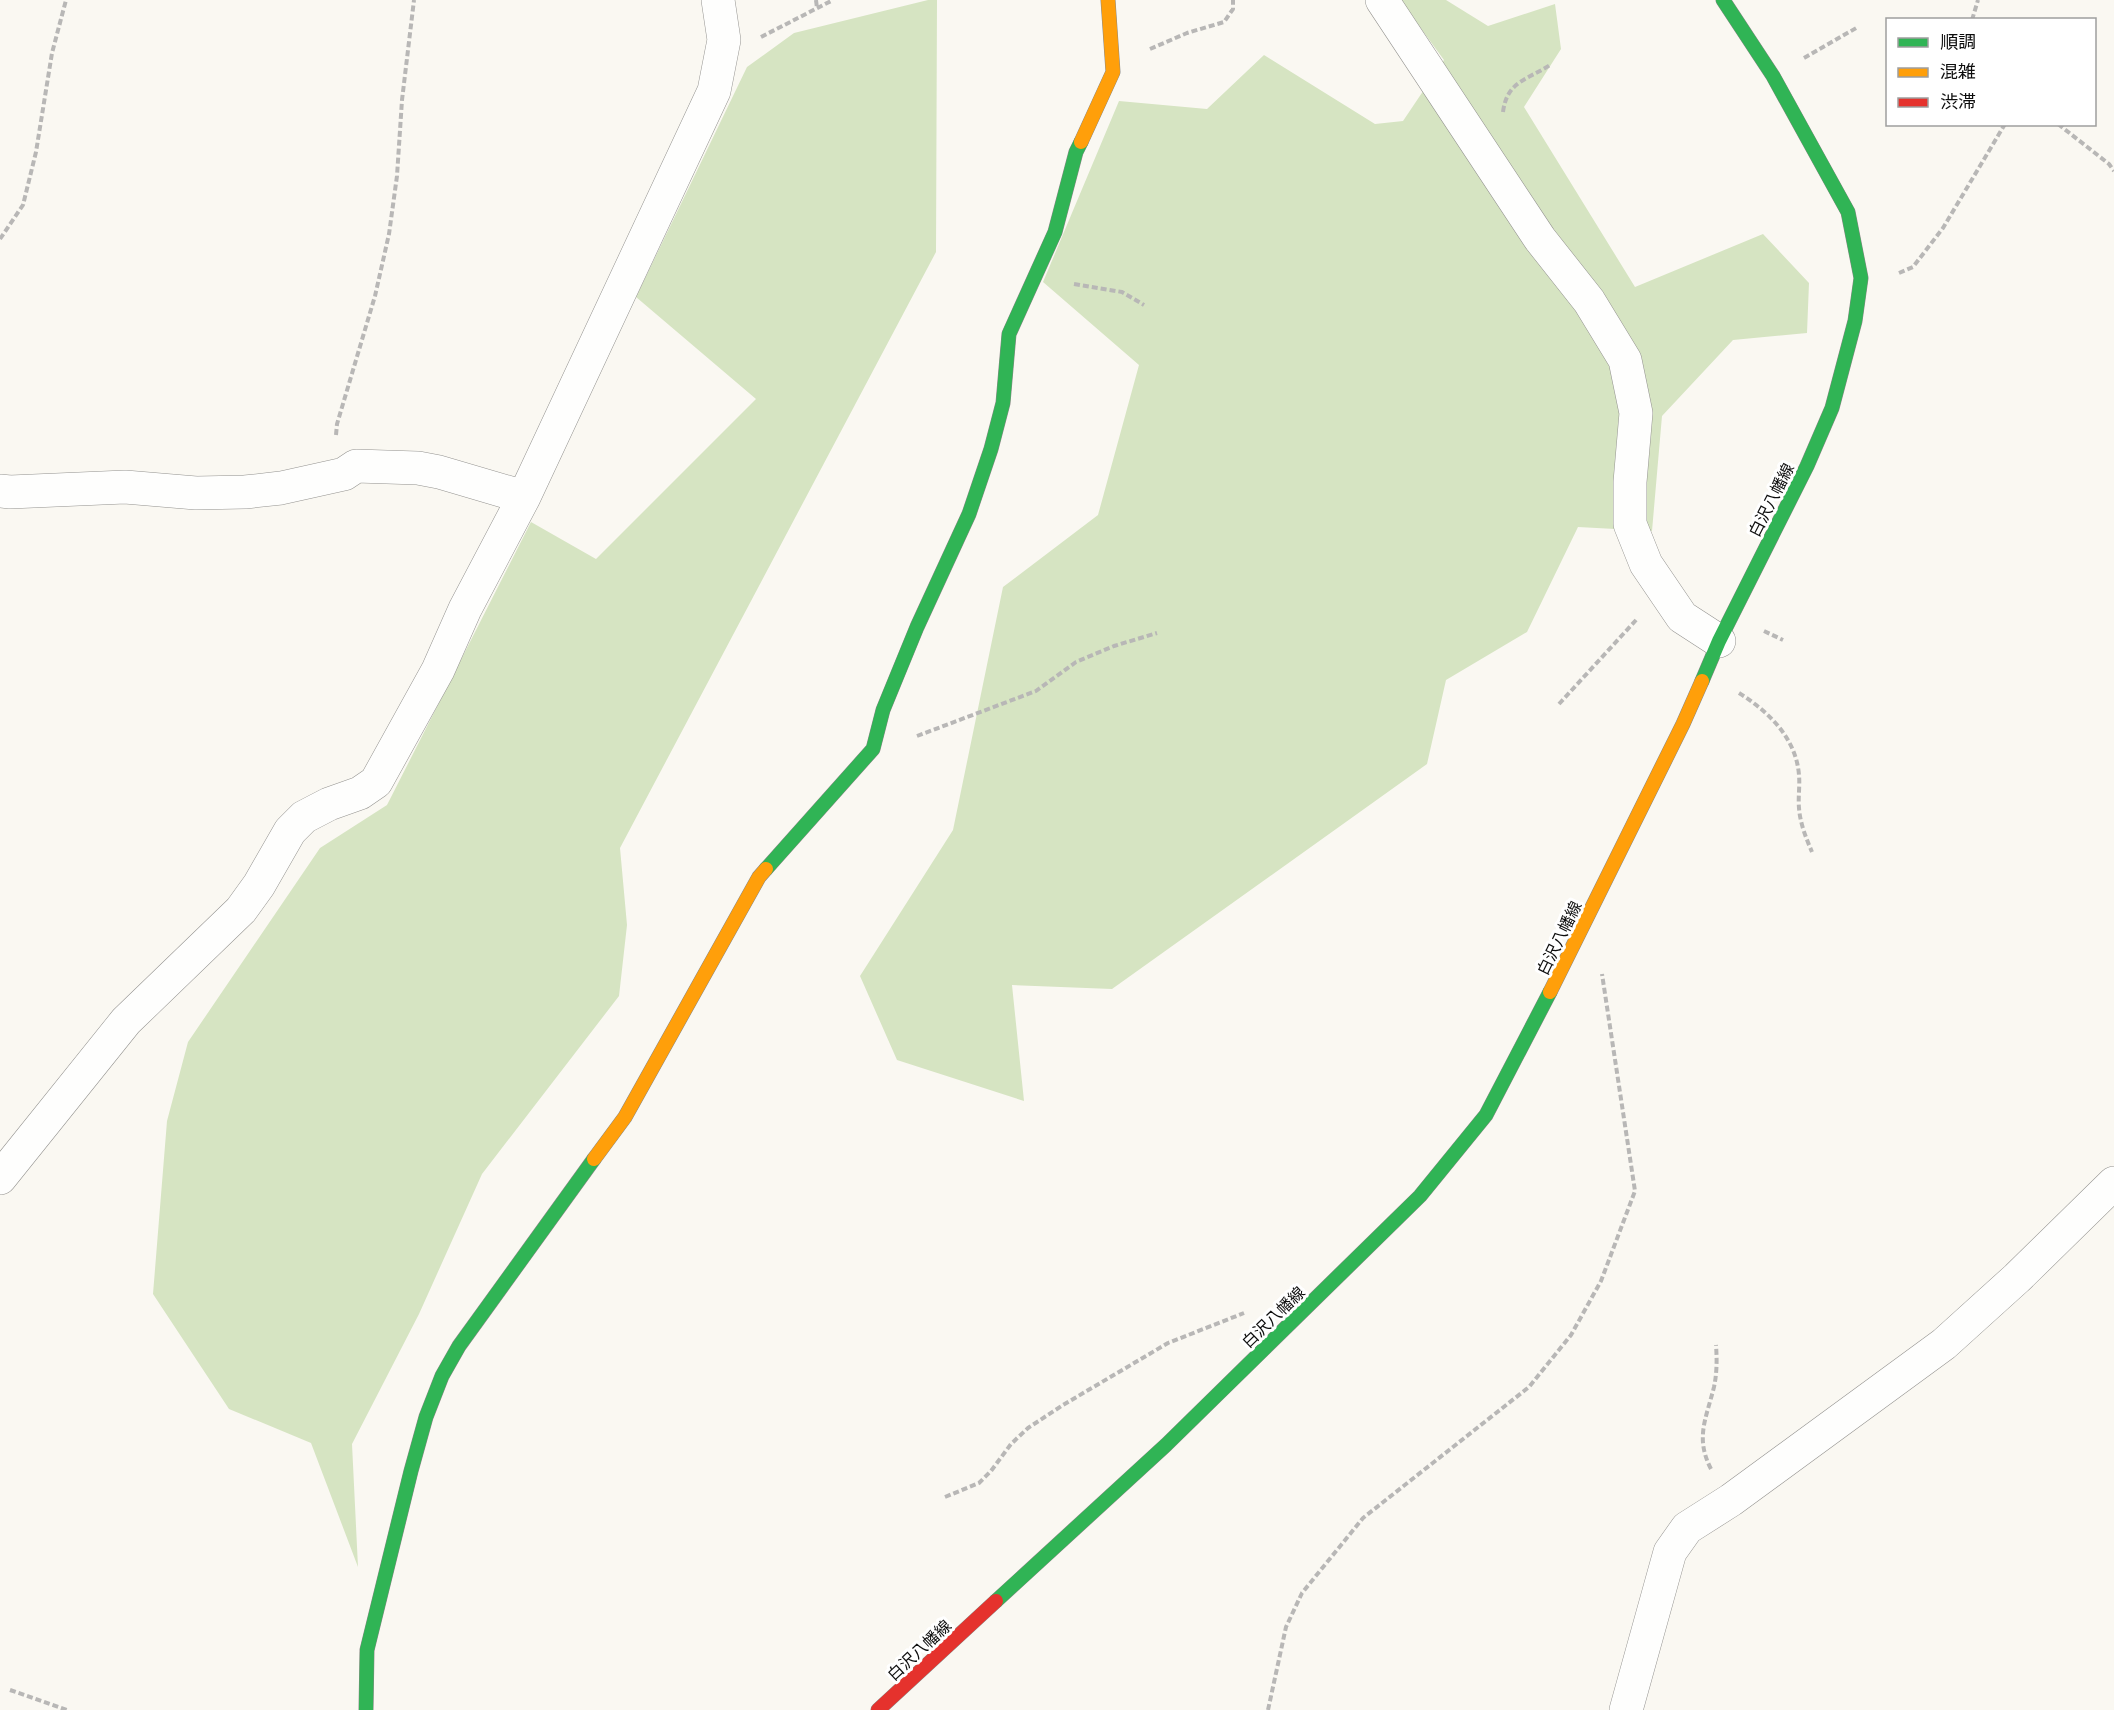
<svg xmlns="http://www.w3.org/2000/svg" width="2114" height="1710" viewBox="0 0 2114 1710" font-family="'Libre Baskerville','Noto Sans JP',serif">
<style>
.forest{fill:#d6e4c2}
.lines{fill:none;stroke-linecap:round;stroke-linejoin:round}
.street-casing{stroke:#949390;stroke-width:34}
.fast-casing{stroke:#8a8987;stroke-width:15}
.slow-casing{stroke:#8a8987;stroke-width:15}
.jam-casing{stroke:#8a8987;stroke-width:15}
.path{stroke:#b8b7b6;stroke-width:4;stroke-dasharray:6 3;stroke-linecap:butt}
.street{stroke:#fefefd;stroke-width:33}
.fast{stroke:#30b455;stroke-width:14}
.slow{stroke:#ff9f0a;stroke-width:14}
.jam{stroke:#e5322d;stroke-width:14}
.labels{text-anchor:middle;stroke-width:6;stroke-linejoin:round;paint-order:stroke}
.street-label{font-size:16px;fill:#0d0d0d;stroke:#fff}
</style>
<rect width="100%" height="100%" fill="#faf8f2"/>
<path class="forest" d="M928,0H937L936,252L620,848L627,925L619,996L482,1174L419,1314L352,1444L358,1567L311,1443L229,1409L153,1294L167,1121L188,1042L320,848L387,805L531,522L596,559L756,399L636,297L747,67L794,33Z
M1400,0H1446L1488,26L1555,4L1561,49L1524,107L1635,287L1763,234L1809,283L1807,333L1733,340L1662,416L1652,531L1578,527L1527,632L1446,680L1427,764L1112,989L1012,985L1024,1101L897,1060L860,976L953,830L1003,587L1098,515L1139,365L1043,282L1119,101L1207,109L1264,55L1375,124L1403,121L1444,60Z"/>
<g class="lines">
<g class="street-casing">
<path id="street" d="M1382,0L1540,239L1589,301L1625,360L1636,413L1630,482V524L1646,564L1682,617L1719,641
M0,491L10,492L125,487L196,493L245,492L281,488L344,474L356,466L418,468L439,472L524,497
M0,1178L126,1021L241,910L259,885L290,831L304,817L329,804L360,793L376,782L438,670L465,609L524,497L714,91L724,40L718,0
M1626,1710L1670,1552L1687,1528L1731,1500L1944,1344L2017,1278L2114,1183"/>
</g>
<g class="fast-casing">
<path id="fast" d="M1702,681L1719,641L1807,466L1832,408L1855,321L1861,278L1848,212L1773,76L1723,0
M766,869L873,749L883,710L917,627L969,514L991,449L1003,403L1009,334L1055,232L1076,152L1081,142
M996,1601L1166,1445L1420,1196L1486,1115L1550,992
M366,1710L367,1650L411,1471L426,1417L442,1376L459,1346L594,1159"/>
</g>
<g class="slow-casing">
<path id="slow" d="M1081,142L1113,72L1108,0
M1550,992L1683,724L1702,681
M594,1159L625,1117L759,877L766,869"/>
</g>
<g class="jam-casing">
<path id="jam" d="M878,1710L996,1601"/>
</g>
<path class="path" d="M816,0L817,8
M1972,20L1978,0
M761,37L833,0
M1150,49L1187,33L1224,22L1233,9V0
M1804,58L1858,27
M1503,112C1507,81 1527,80 1550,65
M2058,124L2109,164L2114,171
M0,239L23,205L36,152L52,53L66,0
M1899,273L1913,267L1943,228L2005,124
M1074,284L1122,292L1144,305
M336,435L337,424L375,296L389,234L397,176L402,100L414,0
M1764,631L1783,640
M1739,693C1769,712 1796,738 1799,775C1800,786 1798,797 1799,808C1800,823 1806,838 1812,852
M1559,704L1637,619
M917,736L1036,691L1076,662L1114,646L1157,633
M1711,1469C1695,1438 1706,1419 1714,1387C1717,1373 1717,1359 1716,1345
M945,1497L979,1483L991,1471L1011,1444L1028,1428L1063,1405L1168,1343L1244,1313
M10,1690L67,1710
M1268,1710L1286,1627L1302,1593L1363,1518L1529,1387L1571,1335L1601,1281L1635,1191L1602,974"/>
<use href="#street" class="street"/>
<use href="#fast" class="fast"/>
<use href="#slow" class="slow"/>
<use href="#jam" class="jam"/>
</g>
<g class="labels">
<g class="street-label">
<text transform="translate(1771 500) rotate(-63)" y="6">白沢八幡線</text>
<text transform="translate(1559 938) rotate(-64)" y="6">白沢八幡線</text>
<text transform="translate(1273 1317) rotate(-44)" y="6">白沢八幡線</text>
<text transform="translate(919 1650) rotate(-43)" y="6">白沢八幡線</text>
</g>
</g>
<rect x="1886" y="18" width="210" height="108" fill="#ffffff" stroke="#9e9e9e" stroke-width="1.5"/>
<rect x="1898" y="38" width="30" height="9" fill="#30b455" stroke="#9e9e9e" stroke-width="1.5"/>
<text x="1940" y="48" font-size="18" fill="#0d0d0d">順調</text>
<rect x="1898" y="68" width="30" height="9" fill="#ff9f0a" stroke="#9e9e9e" stroke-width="1.5"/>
<text x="1940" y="78" font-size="18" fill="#0d0d0d">混雑</text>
<rect x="1898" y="98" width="30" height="9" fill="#e5322d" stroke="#9e9e9e" stroke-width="1.5"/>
<text x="1940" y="108" font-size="18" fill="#0d0d0d">渋滞</text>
</svg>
